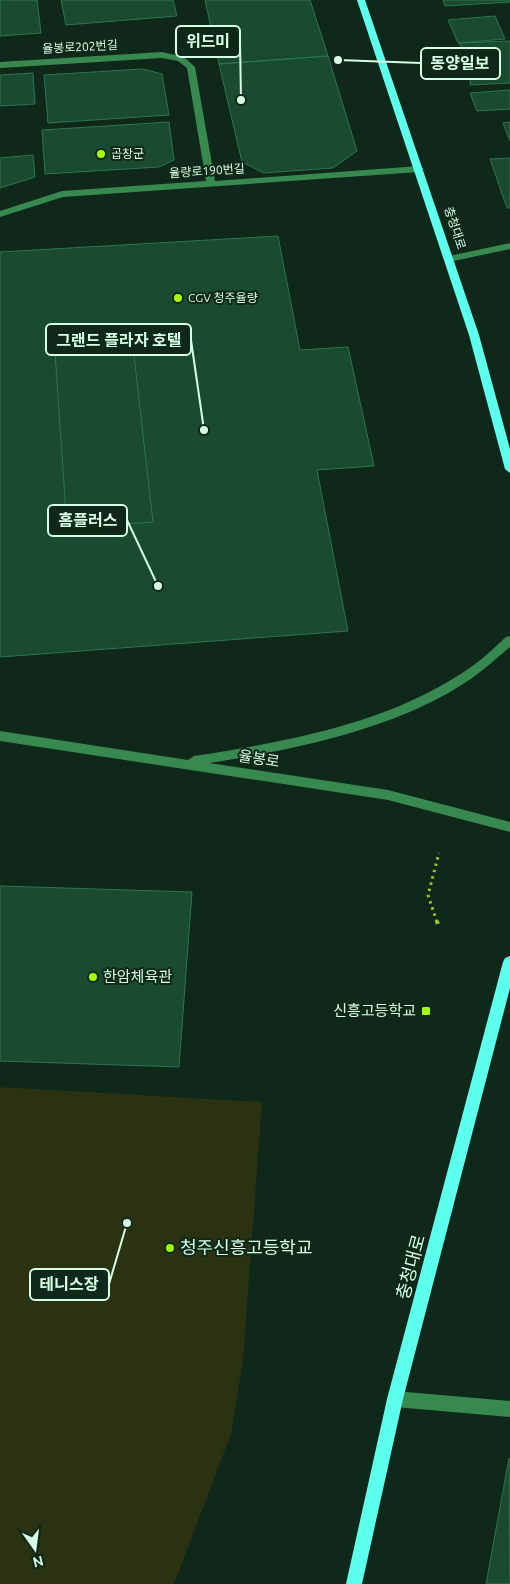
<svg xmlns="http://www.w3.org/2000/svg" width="510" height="1584" viewBox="0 0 510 1584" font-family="Ubuntu,'Noto Sans KR',sans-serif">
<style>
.green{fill:#2b3211}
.building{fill:#1a4a30;stroke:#2b774e}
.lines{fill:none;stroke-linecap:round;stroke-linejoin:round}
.path-far1{stroke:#a1bf2a;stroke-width:3;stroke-dasharray:2.5 4;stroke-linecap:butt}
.path{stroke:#a1bf2a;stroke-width:4;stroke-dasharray:3 4.5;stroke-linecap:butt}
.minor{fill:#378950;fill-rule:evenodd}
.major{fill:#5dffed;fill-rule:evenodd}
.poi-dot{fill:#a3ff02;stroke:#0f281a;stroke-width:2}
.labels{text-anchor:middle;stroke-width:4;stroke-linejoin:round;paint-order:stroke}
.far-street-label{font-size:12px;fill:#d6ffe5;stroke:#0f281a}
.far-poi-label{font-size:12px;fill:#d6ffe5;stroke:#0f281a;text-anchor:start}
.street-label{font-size:15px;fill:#d6ffe5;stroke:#0f281a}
.poi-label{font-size:15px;fill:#d6ffe5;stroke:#0f281a;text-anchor:start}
.near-poi-label{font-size:18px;fill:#d6ffe5;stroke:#0f281a;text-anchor:start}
.near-street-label{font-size:18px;fill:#d6ffe5;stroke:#0f281a}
.leader{fill:none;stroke:#d6ffe5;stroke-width:2}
.callout-dot{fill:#d6ffe5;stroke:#0f281a;stroke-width:2}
.callout{fill:#0f281a;stroke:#d6ffe5;stroke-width:2}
.callout-label{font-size:16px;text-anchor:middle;font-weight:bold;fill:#d6ffe5}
</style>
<rect width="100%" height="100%" fill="#0f281a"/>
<path class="green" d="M0,1087L262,1102L243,1360L231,1434L174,1584H0Z"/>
<path class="building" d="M0,0H37L41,33L0,36Z
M61,0H173L177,16L66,25Z
M205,0H310L328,56L219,64Z
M443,0H510V2L445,6Z
M495,16L505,39L458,43L448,20Z
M510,41V83L470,85L472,62L459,43Z
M328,56L357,151L333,168L264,173L242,162L219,64Z
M143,69L162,74L169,115L48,123L44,75Z
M33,73L35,104L0,106V75Z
M510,90V109L477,111L470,93Z
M169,122L174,160L159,167L45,174L42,130Z
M510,122V141L503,123Z
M33,155L35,177L0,188V158Z
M510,158V208H507L490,159Z
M278,236L300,350L348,347L374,466L317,470L348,631L0,657V252Z
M133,347L153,522L67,528L55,353Z
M0,886L192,892L179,1067L0,1061Z
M509,1458L510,1584H486Z"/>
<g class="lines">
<path class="path-far1" d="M437,922L428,895L439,853"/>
<path class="path" d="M437,921L438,925"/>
<path class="minor" d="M162,52L184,57L195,67L215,181L419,166L424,169L419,172L63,197L0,217V211L62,191L206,181L187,68L178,61L162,58L0,68V62Z
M510,243V249L449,262L444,259L449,256Z
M510,636V647C501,654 493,662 484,669C413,726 298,749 209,763L388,790L510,822V832L388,800L0,741V731L188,760L194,756C290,741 393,723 474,665C485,657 496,646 506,637Z
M395,1391L510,1401V1417L395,1407L389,1404L387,1399L389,1394Z"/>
<path class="major" d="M357,0H365L479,335L510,449V473L505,469L469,335Z
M510,956V988L403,1399L362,1584H346L387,1399L503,962L505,958Z"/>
</g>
<g class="poi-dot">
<circle cx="101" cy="154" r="5"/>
<circle cx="178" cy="298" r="5"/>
<circle cx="93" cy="977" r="5"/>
<rect x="421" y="1006" width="10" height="10" rx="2.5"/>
<circle cx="170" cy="1248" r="5"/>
</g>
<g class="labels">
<g class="far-street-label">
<text transform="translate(80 47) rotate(-3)" y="4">율봉로202번길</text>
<text transform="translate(207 171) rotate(-4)" y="4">율량로190번길</text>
<text transform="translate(455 228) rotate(72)" y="4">충청대로</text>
</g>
<g class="far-poi-label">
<text x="111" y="158">곱창군</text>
<text x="188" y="302">CGV 청주율량</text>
</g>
<g class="street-label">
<text transform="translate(259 759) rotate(9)" y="5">율봉로</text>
</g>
<g class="poi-label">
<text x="103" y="982">한암체육관</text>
<text x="416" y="1016" text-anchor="end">신흥고등학교</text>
</g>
<g class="near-poi-label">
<text x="180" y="1254">청주신흥고등학교</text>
</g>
<g class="near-street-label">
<text transform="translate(411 1267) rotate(-75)" y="6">충청대로</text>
</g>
</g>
<path class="leader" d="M241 100L240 42M338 60L421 63M204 430L191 340M158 586L127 520M127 1223L109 1284"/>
<g class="callout-dot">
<circle cx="241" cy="100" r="5"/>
<circle cx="338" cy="60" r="5"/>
<circle cx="204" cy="430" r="5"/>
<circle cx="158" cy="586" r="5"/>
<circle cx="127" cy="1223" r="5"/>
</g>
<g class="callout">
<rect x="176" y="26" width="64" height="31" rx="5"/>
<rect x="421" y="48" width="79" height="31" rx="5"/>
<rect x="46" y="324" width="145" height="31" rx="5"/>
<rect x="48" y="505" width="79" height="31" rx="5"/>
<rect x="30" y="1269" width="79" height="31" rx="5"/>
</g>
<g class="callout-label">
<text x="208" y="47">위드미</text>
<text x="460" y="69">동양일보</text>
<text x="119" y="346">그랜드 플라자 호텔</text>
<text x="88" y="526">홈플러스</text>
<text x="69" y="1290">테니스장</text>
</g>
<g transform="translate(35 1549) rotate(166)" stroke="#0f281a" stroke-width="4" paint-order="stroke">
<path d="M0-4L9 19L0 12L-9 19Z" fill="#d6ffe5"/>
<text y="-8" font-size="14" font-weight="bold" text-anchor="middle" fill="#d6ffe5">N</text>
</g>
</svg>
